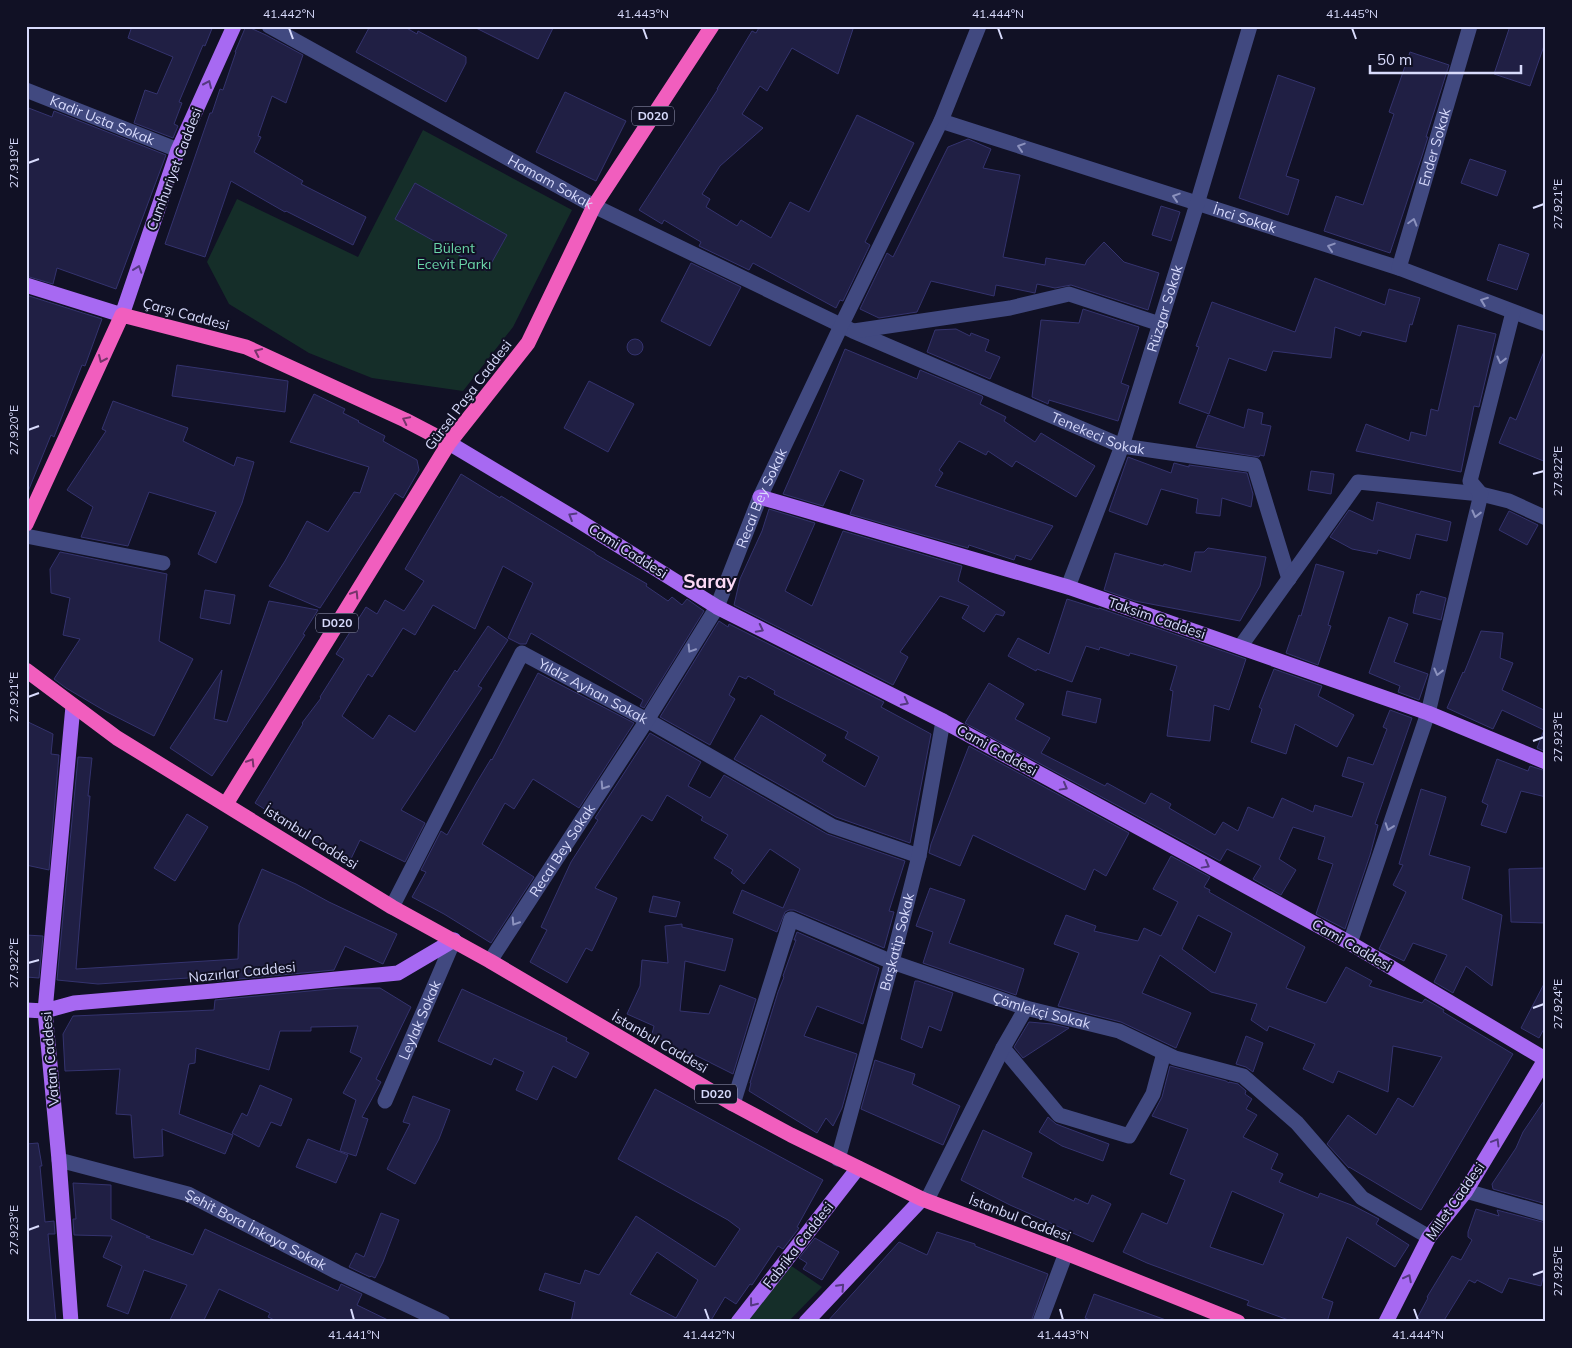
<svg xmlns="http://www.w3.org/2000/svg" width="1572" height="1348" viewBox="0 0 1572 1348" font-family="Mulish,sans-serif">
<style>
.park{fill:#152e29}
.building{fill:#201f44;stroke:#34336e;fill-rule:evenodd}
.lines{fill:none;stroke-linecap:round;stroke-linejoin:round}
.minor{stroke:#414980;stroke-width:15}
.major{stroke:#a769f2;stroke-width:15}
.highway{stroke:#f15ebe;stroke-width:15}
.oneway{stroke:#543981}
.oneway2{stroke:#8c92be}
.oneway3{stroke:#76346a}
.ticks{fill:none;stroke:#d8dbfc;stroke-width:2}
.labels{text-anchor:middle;stroke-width:4;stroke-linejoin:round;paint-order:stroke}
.shield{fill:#111125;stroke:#9c9ebc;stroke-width:1}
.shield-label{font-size:12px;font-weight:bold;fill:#d8dbfc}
.street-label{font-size:14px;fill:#d8dbfc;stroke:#111125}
.park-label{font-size:14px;fill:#6ad6a8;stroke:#111125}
.district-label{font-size:19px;font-weight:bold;fill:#fcdaf5;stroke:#111125}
.neatline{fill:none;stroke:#d8dbfc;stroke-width:2}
.ticks-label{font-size:12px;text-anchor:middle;fill:#d8dbfc}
</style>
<rect width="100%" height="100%" fill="#111125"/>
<path class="park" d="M423,130L572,210L513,327L463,391L372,378L309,353L229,304L207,262L237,199L358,257Z
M790,1265L822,1287L788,1322H745Z"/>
<path class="building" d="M132,26H213L205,46L203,45L179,102L182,103L174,124L178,126L173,138L134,123L145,90L157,94L173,57L128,38Z
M246,26L266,35L303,55L286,103L272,96L258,136L261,137L254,152L303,181L301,184L366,217L353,245L286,211L285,212L231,181L205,257L165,244L210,113H212L220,89L223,90L236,52H235Z
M370,26H403L417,34L418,31L466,57V63L446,102L356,52Z
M472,26H554L538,59Z
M760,26H854L838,74L792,48L767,91L760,86L742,114L763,128L720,166L702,194L710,199L706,207L737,226L741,220L771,238L790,202L809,212L857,115L914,143L865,242L870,245L843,301L840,300L836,308L753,263L749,270L699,246L701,242L689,235L664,220L662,224L639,210L718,89H717L752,31L756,33Z
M1510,26H1546V40L1530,86L1494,74Z
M1410,52L1449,65L1426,137H1428L1422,156L1390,253L1324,231L1336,196L1363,205L1394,114L1389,112Z
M1278,75L1315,88L1286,176L1299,180L1288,215L1239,198Z
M565,92L626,121L596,181L536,152Z
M26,107L52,117L54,111L166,155L116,289L57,268L53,284L26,276Z
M968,139L991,149L983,168L1020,175L1003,257L1045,265L1046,258L1085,265L1087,260L1104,242L1124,262L1159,273L1148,310L1071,285L1055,288L1037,284L1035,293L996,285L994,296L931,281L917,312L879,318L860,309L887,253L893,257L948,147Z
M1470,159L1506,171L1497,196L1461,183Z
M415,183L507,235L487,271L395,219Z
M1161,206L1180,212L1171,241L1152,235Z
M1499,244L1529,254L1517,290L1487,280Z
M691,263L741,287L710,346L661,321Z
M1315,278L1385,305L1389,289L1420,298L1412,325L1410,324L1406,342L1362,331L1360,336L1335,327L1331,358L1273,351L1266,371L1229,358L1209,414L1179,403L1199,347L1196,346L1212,302L1295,332Z
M26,295L102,319L85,366L82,365L54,437L51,435L27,494Z
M1083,309L1139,327L1121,383L1129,386L1118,421L1049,400L1048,404L1046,403L1032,397L1041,320L1079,323Z
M1458,325L1496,334L1479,407L1474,406L1461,472L1356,451L1366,424L1409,441L1411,432L1426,436L1431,409L1438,411Z
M956,329L970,336L971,333L989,340L985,351L1000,357L990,379L927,352L935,330Z
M627 347a8 8 0 1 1 16 0a8 8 0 1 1-16 0Z
M845,349L917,379L920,370L982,396L983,397L980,404L1006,417L1004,421L1035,442L1041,433L1095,466L1076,497L1016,461L1012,467L988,451L986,455L959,441L939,470L943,473L935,486L1053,526L1031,560L1016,555L1014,560L969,545L968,548L850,514L864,480L840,470L823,506L783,494L819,412Z
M1545,349H1546V462L1499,443L1510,417L1516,420Z
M177,365L288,381L285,412L172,396Z
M589,381L634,404L608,452L564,428Z
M314,394L345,409L343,413L359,421L358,422L385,436L383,441L417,460L419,470L403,498L395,493L320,608L269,586L285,561L307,521L328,532L354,492L360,493L369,467L290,442Z
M113,401L188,428L183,441L234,466L237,457L254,462L242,503L216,563L198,554L216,512L149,492L128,546L81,537L93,507L67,490L106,431L102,429Z
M1248,409L1263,413L1261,424L1271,426L1264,456L1260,455L1259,457L1196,447L1208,415L1244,428Z
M1128,457L1171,473L1174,463L1189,467V465L1247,473L1253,494L1251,507L1222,498L1220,516L1196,513L1198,499L1161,489L1147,525L1109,511Z
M1311,471L1334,474L1331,494L1308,490Z
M461,474L500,498L501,496L595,553V554L647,584L646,586L668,601L672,597L682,605L687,599L704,611L644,708L640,706L643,700L531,633L526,644H520L508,638L533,583L503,566L475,629L433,605L415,635L403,628L372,677L368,674L342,716L373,739L389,715L415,732L455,670L457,672L488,626L508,640L478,686L482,688L401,810L425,823L405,862L360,840L349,863L255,803L303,724L302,723L321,698L320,697L344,659L336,654L366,607L377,614L385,600L404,611L424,581L405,569Z
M1377,502L1451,522L1447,541L1416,534L1410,559L1378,550L1377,554L1352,549L1330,537L1349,510L1373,521Z
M769,509L815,523L785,591L812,606L843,531L962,566L958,581L1005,612L1003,616L996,614L984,632L962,618L969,606L940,596L900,652L908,657L893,685L734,605L740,579L762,531Z
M1509,511L1538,525L1527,545L1499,530Z
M1208,548L1266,557L1260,586L1240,621L1135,601L1104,590L1115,553L1163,566L1164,564L1191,572L1195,552H1204Z
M60,552L167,574L159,641L193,659L154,736L105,711L66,688L54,679L80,639L63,635L70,598L51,593L50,569Z
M1316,564L1344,572L1328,625L1331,626L1318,665L1286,653L1299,615L1301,616Z
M205,590L235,595L230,624L200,618Z
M1421,591L1446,598L1441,620L1413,613L1417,594L1419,595Z
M1067,599L1099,609V608L1246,659L1229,710L1214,705L1210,741L1167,736L1173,691L1170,690L1177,666L1130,653L1129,656L1100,647L1099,650L1086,646L1072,682L1037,669L1036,671L1008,656L1018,638L1049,654Z
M269,601L318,610L303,634L305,635L273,685L212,776L170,748L222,670L214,719L227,722Z
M1389,617L1408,624L1394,662L1428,674L1419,700L1398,692L1400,686L1369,673Z
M719,621L728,627L729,624L884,702L881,707L931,734L910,843L836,817L734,759L761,715L826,755L822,761L865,787L879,757L845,738L848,732L774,694L775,691L748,676L746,679L739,676L729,695L735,699L710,745L660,717Z
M1481,631L1503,633L1500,658L1513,663L1502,690L1546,711V752L1537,748L1544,730L1502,710L1493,729L1447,708L1463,672L1464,673Z
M1274,669L1322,686L1318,696L1354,715L1337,747L1295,724L1286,754L1251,742L1262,709L1259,707Z
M538,673L634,723L579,808L533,779L514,809L505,803L482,844L534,877L491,943L444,914L412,897L426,872L421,870L441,831L447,835L477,782L491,759L492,760Z
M989,683L1024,704L1015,719L1050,738L1041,753L1105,786L1107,783L1145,804L1151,793L1171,804L1169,808L1215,835L1223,822L1238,831L1248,807L1273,818L1282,798L1313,812L1315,805L1352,817L1364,783L1342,776L1348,757L1373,765L1387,729L1383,727L1390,710L1412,718L1375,824L1378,825L1370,855L1345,929L1316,914L1333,864L1318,859L1325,837L1293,827L1279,859L1296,870L1281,895L1253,879L1261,866L1227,849L1220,861L965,723Z
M1067,691L1101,699L1096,723L1062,715Z
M26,721L53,734L51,754L59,755L49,870L26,865Z
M650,733L701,762L688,786L710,798L724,775L827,834L905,861L889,911L894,912L884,948L794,910H789L785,912L777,932L733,913L742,890L783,908L800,869L770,849L744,884L731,873L733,870L714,858L728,835L701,820L703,817L667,795L652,821L642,815L595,888L617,898L592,951L586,948L567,983L530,962L547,930L541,927L571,862L598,820L595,818Z
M969,746L1129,833L1106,876L1094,869L1085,890L973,835L960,866L929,853L931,844Z
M78,757L92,758L88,796H90L76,969L238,959L239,925L262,869L296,884L329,902L397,934L383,964L345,946L334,970L217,981L218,976L98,984L57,980Z
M1497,759L1528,771L1530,766L1546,771V797L1521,791L1506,833L1481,825L1488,805L1482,802Z
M1421,789L1446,797L1429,855L1470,867L1462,899L1502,915L1492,986L1466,966L1453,993L1434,982L1447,955L1413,943L1404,961L1379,949L1406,892L1393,885L1403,865L1399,864Z
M187,814L208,827L175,881L154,868Z
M1171,856L1210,877L1204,887L1210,890L1209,892L1305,947L1286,988L1326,1003L1346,967L1372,981L1369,986L1422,1003L1425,999L1444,1010L1443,1012L1513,1054L1421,1210L1349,1167V1168L1327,1144L1348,1115L1376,1135L1398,1098L1413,1107L1442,1057L1393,1046L1388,1092L1338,1071L1333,1083L1303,1069L1315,1044L1269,1026L1267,1031L1251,1020L1257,1004L1211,992L1160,955L1142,993L1191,1013L1176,1048L1121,1022L1058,1006L1079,953L1054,944L1066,915L1096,926L1094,931L1138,941L1144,928L1161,936L1178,902L1153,889ZM1198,915L1232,933L1215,973L1182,949Z
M1546,868V923L1511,922L1509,869Z
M930,888L965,900L949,943L1024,969L1016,995L923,963L933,932L916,926Z
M653,896L680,902L676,917L649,912Z
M682,924V927L733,939L725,971L685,961L680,1011L709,1014L720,985L756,999L733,1074L689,1052V1055L652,1034L654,1026L627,1014L640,986L642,960L668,963L665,926Z
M797,932L879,968L863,1024L817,1006L804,1036L857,1054L842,1108L833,1126L826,1118L817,1133L749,1091L751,1083H750L778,992L784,977L783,976L796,940H794Z
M26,935L43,936L39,978L26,977Z
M1546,980V1025L1539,1038L1521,1028Z
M915,981H918L953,993L941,1031L929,1026L922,1048L901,1039Z
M341,988H380L411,1007L376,1079L381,1082L362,1117L368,1119L356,1156L340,1151L356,1100L343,1093L362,1058L350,1052L358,1026L311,1027V1031H280L269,1070L196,1048L195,1063L189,1064L179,1114L233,1135L225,1154L162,1129L163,1156L134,1158L131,1115L116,1114L120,1069L65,1071L63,1034L73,1016L214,1010L215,1000Z
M462,989L567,1038L566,1041L589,1053L576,1078L553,1066L537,1100L516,1090L524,1072L494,1058L491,1065L438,1041Z
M1029,1022L1052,1024L1069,1028L1023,1058L1014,1047Z
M1246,1036L1263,1043L1253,1072L1246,1067L1236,1064Z
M875,1060L915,1074L912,1084L960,1106L943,1145L861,1109Z
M1170,1066L1226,1081L1229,1083V1082L1238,1084L1246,1091L1245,1094L1252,1099L1246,1109L1257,1115L1243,1137L1278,1154L1271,1169L1283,1174L1279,1182L1318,1198L1320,1193L1354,1206L1379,1219L1376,1224L1409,1245L1395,1267L1347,1237L1322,1298L1333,1302L1327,1322H1294L1247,1305L1249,1301L1147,1263L1123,1252L1142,1213L1167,1224L1185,1180L1170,1174L1188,1129L1152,1116L1162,1097ZM1232,1191L1284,1214L1263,1265L1210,1247Z
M260,1085L292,1099L281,1126L271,1122L259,1147L232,1133L242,1113L247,1116Z
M655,1089L823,1180L797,1227L799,1228L783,1249L778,1246L752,1285L750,1284L736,1304L725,1297L710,1322H571L575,1302L539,1290L545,1273L580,1284L585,1270L599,1275L636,1216L715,1267L740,1229L728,1220L618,1159ZM657,1252L698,1280L676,1318L630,1294Z
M413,1096L450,1110L439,1139L415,1184L387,1169L410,1124L403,1122Z
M1546,1098V1204L1493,1189L1492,1184L1516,1148L1523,1132Z
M1048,1117L1056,1124L1109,1144L1103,1161L1062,1146L1039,1132Z
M983,1130L1032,1153L1022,1177L1074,1201L1075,1198L1088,1204L1092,1195L1111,1204L1093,1242L1010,1205L961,1180Z
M308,1139L348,1155L336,1183L296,1167Z
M38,1143L42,1166H40L45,1222L54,1221L55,1234H48L56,1322H26V1144Z
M73,1183L111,1185V1219L150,1237H146L193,1255L205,1229L338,1291L341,1284L362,1294L357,1305L392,1322H279L268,1317L270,1313L219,1289L203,1322H169L187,1285L144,1270L128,1314L107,1306L122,1266L103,1257L112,1236L74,1235L73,1219H76Z
M1476,1209L1499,1216L1497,1210L1546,1223V1266L1541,1286L1509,1278L1502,1293L1477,1280L1475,1283L1469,1280L1443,1322H1415L1428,1298L1427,1297L1452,1256L1461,1260L1472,1240L1468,1237V1232Z
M381,1213L399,1220L383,1262L375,1278L371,1276L370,1277L349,1267L356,1253L364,1257Z
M937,1232L975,1244V1246L1048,1274L1031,1322H827L899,1242L927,1255Z
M815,1238L839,1252L822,1280L803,1269L807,1263L799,1258Z
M1094,1294L1166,1320V1322H1095L1085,1318Z"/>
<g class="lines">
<g class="minor">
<path id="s1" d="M269,26L594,206L853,331L1122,446L1254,465L1289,579"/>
<path id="s2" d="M26,90L178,150"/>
<path id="s3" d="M941,121L1399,268L1546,324"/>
<path id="s4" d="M1399,268L1470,26"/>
<path d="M854,331L1010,308L1069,294L1160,324"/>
<path d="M26,536L163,563"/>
<path id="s5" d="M1068,587L1122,446L1197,204L1250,26"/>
<path d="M1240,647L1358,482L1481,494L1509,501L1546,518"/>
<path id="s6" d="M392,907L522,653L647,720L832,826L919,856"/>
<path d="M1350,943L1428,713L1481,494L1470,481L1513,312"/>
<path id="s7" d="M490,961L647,720L717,607L760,497L841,326L941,121L979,26"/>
<path d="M1003,1048L1059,1115L1129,1136L1153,1094L1164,1053"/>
<path id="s8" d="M385,1101L454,940"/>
<path id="s9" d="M733,1104L791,919L892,962L1026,1008L1119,1031L1175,1058L1243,1076L1297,1123L1362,1198L1429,1237"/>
<path id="s10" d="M838,1159L892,962L919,856L943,721"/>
<path id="s11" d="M59,1160L188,1194L337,1272L443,1322"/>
<path d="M1466,1191L1546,1214"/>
<path d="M927,1200L1003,1048L1026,1008"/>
<path d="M1040,1322L1066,1253"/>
</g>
<path class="major" d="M26,285L122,315L178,150L234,26
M449,443L576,519L717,607L943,721L1350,943L1545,1059
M760,497L1068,587L1428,713L1546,762
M26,1010L45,1011L74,1003L213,991L398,973L454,940
M71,1322L59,1160L45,1011L73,706
M738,1322L858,1168
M806,1322L922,1199
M1386,1322L1429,1237L1466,1191L1546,1058"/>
<path class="highway" d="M26,524L122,315L246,347L405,420L449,443
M26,670L117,738L392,907L490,961L733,1104L791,1135L922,1199L1066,1253L1238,1322
M226,804L449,443L528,343L594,206L712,26"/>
</g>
<defs><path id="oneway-chevron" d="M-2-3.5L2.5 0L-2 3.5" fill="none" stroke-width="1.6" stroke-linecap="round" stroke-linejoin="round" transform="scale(1.25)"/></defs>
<g class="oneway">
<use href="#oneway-chevron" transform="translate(208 84) rotate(-66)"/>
<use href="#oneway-chevron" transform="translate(138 269) rotate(-71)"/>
<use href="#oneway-chevron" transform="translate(572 516) rotate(-149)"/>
<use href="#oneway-chevron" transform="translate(760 629) rotate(27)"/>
<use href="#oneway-chevron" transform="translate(905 702) rotate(27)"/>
<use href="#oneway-chevron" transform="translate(1064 787) rotate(29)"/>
<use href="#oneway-chevron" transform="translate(1206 865) rotate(29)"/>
<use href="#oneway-chevron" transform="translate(1496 1142) rotate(-59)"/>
<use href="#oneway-chevron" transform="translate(1408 1278) rotate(-63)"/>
<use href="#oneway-chevron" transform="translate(841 1287) rotate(-47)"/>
<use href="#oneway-chevron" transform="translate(753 1303) rotate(128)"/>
</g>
<g class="oneway2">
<use href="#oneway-chevron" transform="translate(1021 147) rotate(-162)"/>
<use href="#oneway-chevron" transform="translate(1176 197) rotate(-162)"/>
<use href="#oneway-chevron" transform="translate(1413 222) rotate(-74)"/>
<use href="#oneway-chevron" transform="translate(1331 247) rotate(-162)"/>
<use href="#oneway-chevron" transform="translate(1484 301) rotate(-159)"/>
<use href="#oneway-chevron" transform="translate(1501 360) rotate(104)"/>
<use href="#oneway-chevron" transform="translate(1476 514) rotate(104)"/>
<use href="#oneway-chevron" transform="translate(691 649) rotate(122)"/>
<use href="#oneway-chevron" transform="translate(1438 672) rotate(104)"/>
<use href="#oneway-chevron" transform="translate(604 786) rotate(123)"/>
<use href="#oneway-chevron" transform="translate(1389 827) rotate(109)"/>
<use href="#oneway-chevron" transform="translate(515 922) rotate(123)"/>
</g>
<g class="oneway3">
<use href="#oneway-chevron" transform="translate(258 352) rotate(-155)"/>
<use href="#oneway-chevron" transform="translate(102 359) rotate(114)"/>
<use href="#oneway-chevron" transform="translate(406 420) rotate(-154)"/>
<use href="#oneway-chevron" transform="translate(355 594) rotate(-58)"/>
<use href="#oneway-chevron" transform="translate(251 762) rotate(-58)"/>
</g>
<path class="ticks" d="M289,28L293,39M643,28L647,39M998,28L1002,39M1352,28L1356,39M28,163L39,159M1533,208L1544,204M28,430L39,426M1533,474L1544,471M28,697L39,693M1533,741L1544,737M28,963L39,960M1533,1008L1544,1004M28,1230L39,1226M1533,1275L1544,1271M351,1309L354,1320M705,1309L709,1320M1060,1309L1063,1320M1414,1309L1418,1320"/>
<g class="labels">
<g class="shield">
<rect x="632" y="106.5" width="42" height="19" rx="4"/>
<rect x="316" y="613.5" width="42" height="19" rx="4"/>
<rect x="695" y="1084.5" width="42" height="19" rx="4"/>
</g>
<g class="shield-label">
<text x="653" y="120">D020</text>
<text x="337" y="627">D020</text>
<text x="716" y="1098">D020</text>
</g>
<g class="street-label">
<text dy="5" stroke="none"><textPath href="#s2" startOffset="82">Kadir Usta Sokak</textPath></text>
<text dy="5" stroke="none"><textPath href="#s4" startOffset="126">Ender Sokak</textPath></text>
<text transform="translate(174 169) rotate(-69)" y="5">Cumhuriyet Caddesi</text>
<text dy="5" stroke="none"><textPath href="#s1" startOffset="322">Hamam Sokak</textPath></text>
<text dy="5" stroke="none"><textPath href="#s3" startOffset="319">İnci Sokak</textPath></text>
<text dy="5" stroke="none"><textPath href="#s5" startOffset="295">Rüzgar Sokak</textPath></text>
<text transform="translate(186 314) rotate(15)" y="5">Çarşı Caddesi</text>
<text transform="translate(468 395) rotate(-53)" y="5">Gürsel Paşa Caddesi</text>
<text dy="5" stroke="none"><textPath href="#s1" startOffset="925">Tenekeci Sokak</textPath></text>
<text dy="5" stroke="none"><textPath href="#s7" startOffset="538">Recai Bey Sokak</textPath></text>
<text transform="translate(628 551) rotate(32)" y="5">Cami Caddesi</text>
<text transform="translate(1157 618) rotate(19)" y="5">Taksim Caddesi</text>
<text dy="5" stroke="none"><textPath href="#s6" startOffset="366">Yıldız Ayhan Sokak</textPath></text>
<text transform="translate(997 750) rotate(29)" y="5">Cami Caddesi</text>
<text transform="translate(311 837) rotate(32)" y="5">İstanbul Caddesi</text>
<text dy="5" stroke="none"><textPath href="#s7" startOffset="132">Recai Bey Sokak</textPath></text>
<text dy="5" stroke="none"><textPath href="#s10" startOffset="225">Başkatip Sokak</textPath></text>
<text transform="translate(1352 945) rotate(30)" y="5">Cami Caddesi</text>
<text transform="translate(242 972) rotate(-6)" y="5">Nazırlar Caddesi</text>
<text dy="5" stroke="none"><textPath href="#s9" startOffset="461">Çömlekçi Sokak</textPath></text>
<text dy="5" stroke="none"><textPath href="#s8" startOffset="88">Leylak Sokak</textPath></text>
<text transform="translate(660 1042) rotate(30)" y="5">İstanbul Caddesi</text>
<text transform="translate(50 1059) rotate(-95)" y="5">Vatan Caddesi</text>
<text transform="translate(1455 1201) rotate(-55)" y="5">Millet Caddesi</text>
<text transform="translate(1020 1218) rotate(21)" y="5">İstanbul Caddesi</text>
<text dy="5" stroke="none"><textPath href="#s11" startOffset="210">Şehit Bora İnkaya Sokak</textPath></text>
<text transform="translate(798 1245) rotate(-52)" y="5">Fabrika Caddesi</text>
</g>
<g class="park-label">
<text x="454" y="253">Bülent<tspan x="454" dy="16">Ecevit Parkı</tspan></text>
</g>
<g class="district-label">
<text x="710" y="588">Saray</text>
</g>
</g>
<rect width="1572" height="1348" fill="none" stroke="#111125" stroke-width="55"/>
<path d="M1370 65v8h151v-8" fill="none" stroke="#d8dbfc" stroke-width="2.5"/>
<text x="1377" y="65" font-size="15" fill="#d8dbfc" stroke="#111125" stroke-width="4" paint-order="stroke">50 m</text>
<rect x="28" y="28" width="1516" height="1292" class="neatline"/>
<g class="ticks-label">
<text x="289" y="18">41.442°N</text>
<text x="643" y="18">41.443°N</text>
<text x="998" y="18">41.444°N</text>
<text x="1352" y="18">41.445°N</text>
<text transform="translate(14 163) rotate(-90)" y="4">27.919°E</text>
<text transform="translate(1558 204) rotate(-90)" y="4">27.921°E</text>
<text transform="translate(14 430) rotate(-90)" y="4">27.920°E</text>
<text transform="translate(1558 471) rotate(-90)" y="4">27.922°E</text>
<text transform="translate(14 697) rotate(-90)" y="4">27.921°E</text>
<text transform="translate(1558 737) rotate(-90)" y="4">27.923°E</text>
<text transform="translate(14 963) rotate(-90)" y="4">27.922°E</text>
<text transform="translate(1558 1004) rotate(-90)" y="4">27.924°E</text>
<text transform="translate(14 1230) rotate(-90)" y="4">27.923°E</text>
<text transform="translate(1558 1271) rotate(-90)" y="4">27.925°E</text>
<text x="354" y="1339">41.441°N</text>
<text x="709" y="1339">41.442°N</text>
<text x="1063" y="1339">41.443°N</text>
<text x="1418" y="1339">41.444°N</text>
</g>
</svg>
